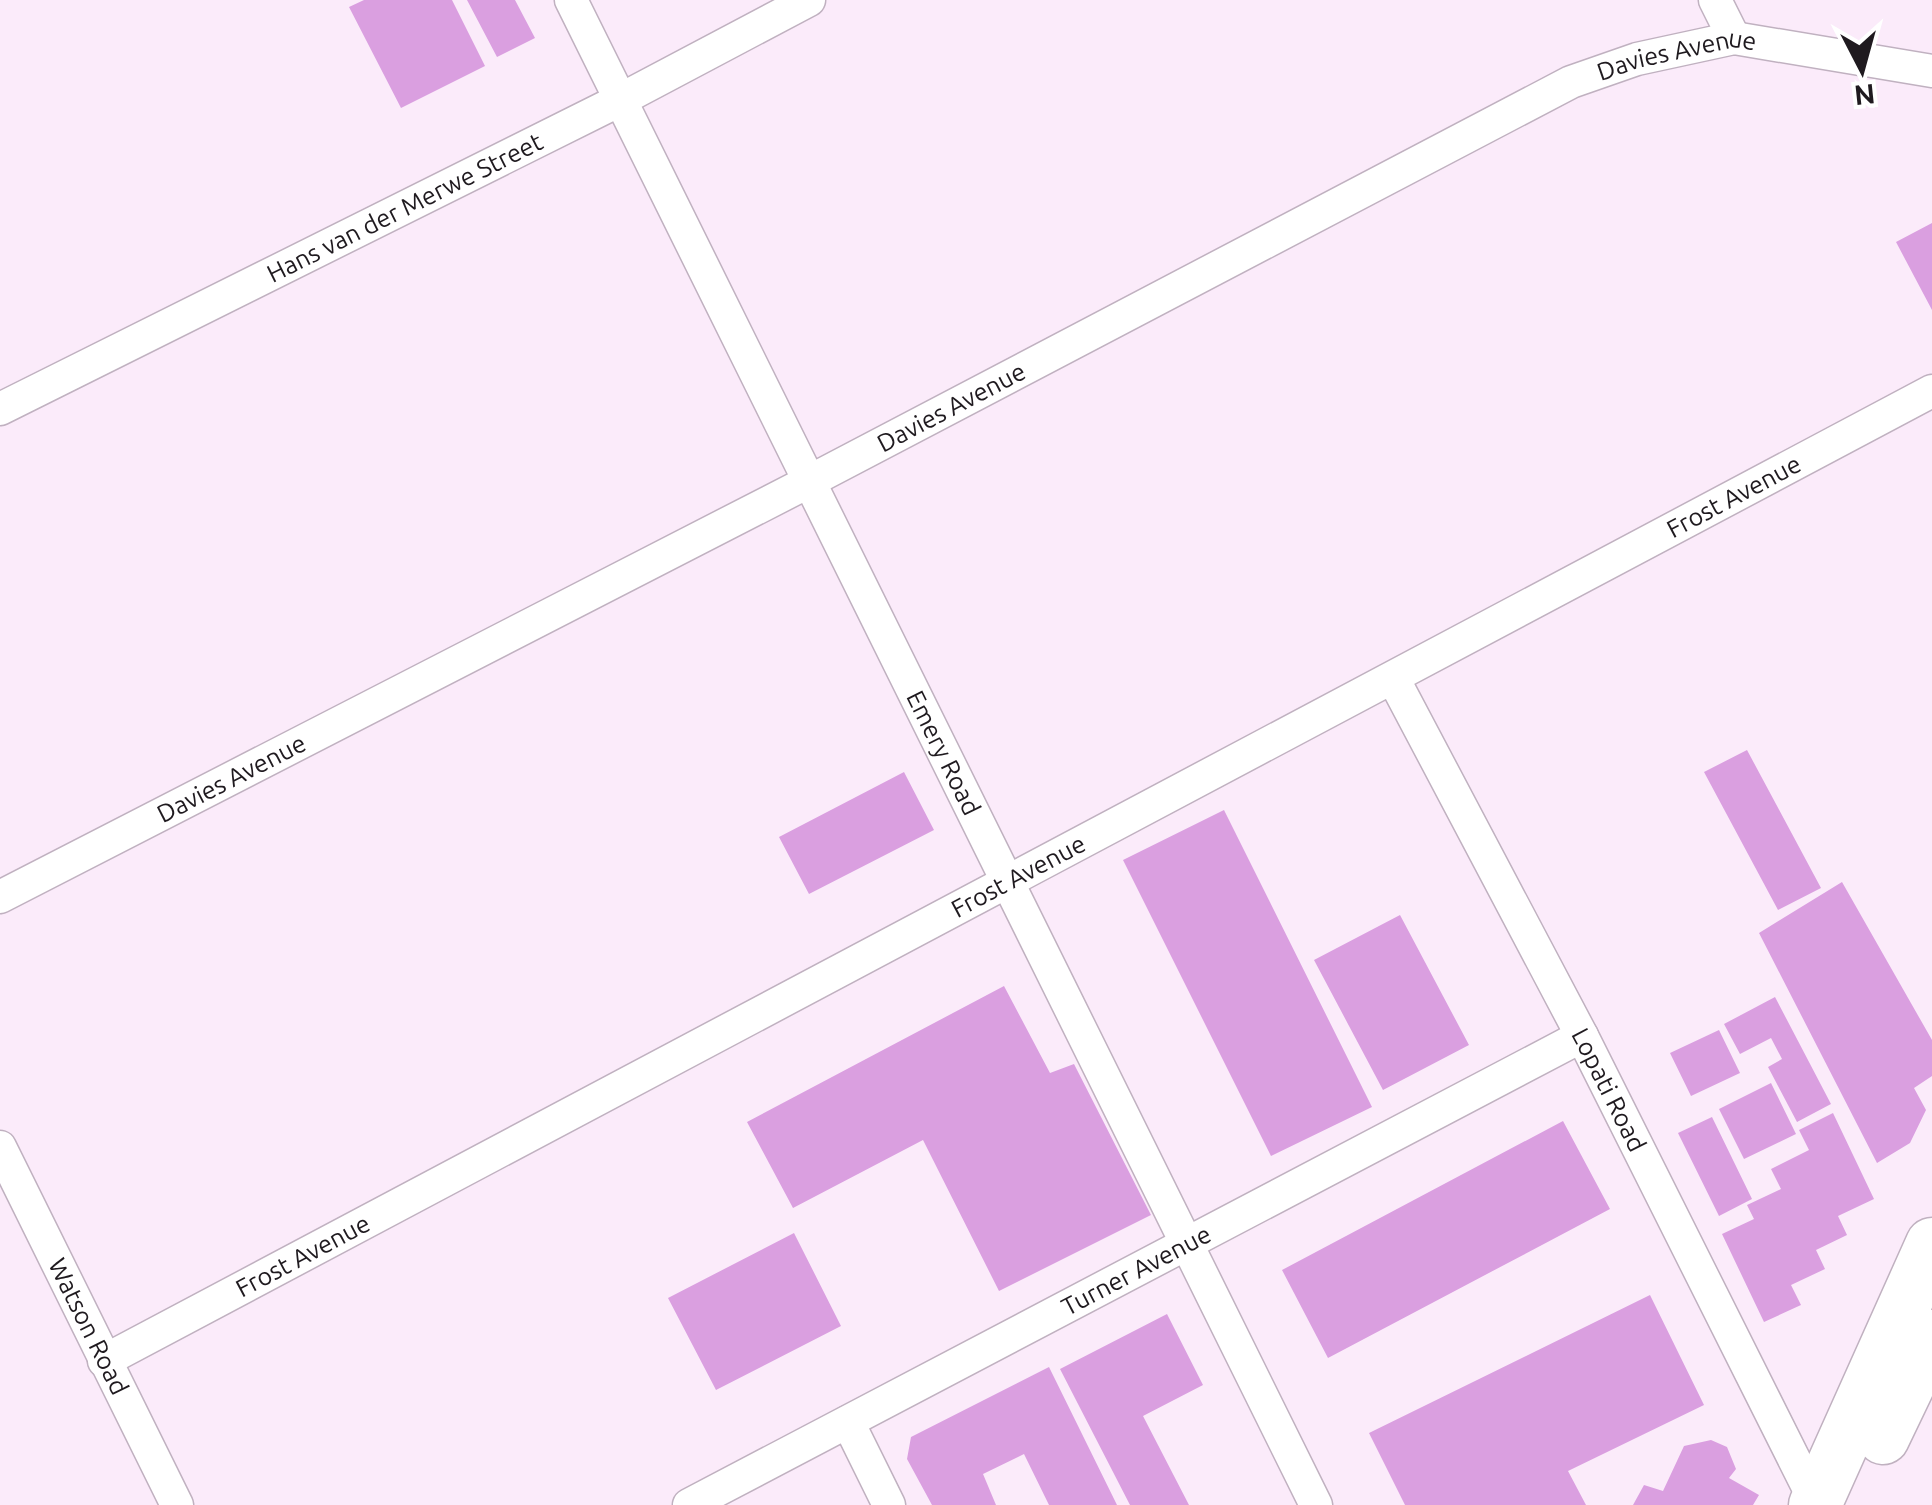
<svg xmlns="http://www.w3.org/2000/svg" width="1932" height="1505" viewBox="0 0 1932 1505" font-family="Ubuntu,sans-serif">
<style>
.building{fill:#da9fe0}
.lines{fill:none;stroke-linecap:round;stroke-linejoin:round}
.street-casing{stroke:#c0b1c0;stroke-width:35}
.primary-casing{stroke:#c0b1c0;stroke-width:55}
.street{stroke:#fff;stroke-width:32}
.primary{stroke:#fff;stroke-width:52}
.labels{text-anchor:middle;stroke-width:8;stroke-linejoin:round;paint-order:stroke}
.street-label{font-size:25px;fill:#1f1a1f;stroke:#fff}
</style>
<rect width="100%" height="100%" fill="#fbebfa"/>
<path class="building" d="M364,0H452L485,66L401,108L349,7Z
M467,0H515L535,38L497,57Z
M1932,223V310L1896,242Z
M1747,750L1821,888L1778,910L1704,772Z
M904,772L934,830L809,894L779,837Z
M1224,810L1372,1107L1271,1156L1123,860Z
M1842,882L1932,1040V1076L1914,1088L1926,1110L1910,1143L1877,1163L1759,933Z
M1400,915L1469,1045L1383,1090L1314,960Z
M1004,986L1050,1073L1074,1064L1151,1215L999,1291L923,1140L793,1208L747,1122Z
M1775,997L1831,1104L1797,1122L1768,1067L1782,1059L1771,1038L1740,1054L1724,1024Z
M1719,1030L1740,1073L1691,1096L1670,1053Z
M1771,1083L1796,1134L1744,1159L1719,1109Z
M1833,1113L1874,1199L1838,1216L1847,1235L1816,1250L1825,1269L1791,1285L1801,1305L1764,1322L1722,1234L1754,1219L1747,1205L1781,1189L1771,1169L1809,1150L1799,1130Z
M1712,1117L1752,1199L1719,1216L1678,1133Z
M1563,1121L1610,1209L1328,1358L1282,1270Z
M794,1233L841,1326L716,1390L668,1298Z
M1650,1295L1704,1405L1568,1471L1586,1505H1405L1369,1433Z
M1167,1314L1203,1385L1143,1416L1189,1505H1130L1060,1369Z
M1049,1367L1117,1505H1049L1024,1454L983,1474L996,1505H932L907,1459L911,1437Z
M1711,1440L1727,1447L1736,1469L1729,1478L1759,1495L1753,1505H1633L1644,1485L1663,1491L1684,1446Z"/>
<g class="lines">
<g class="street-casing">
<g id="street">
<path id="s1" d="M571,0L1316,1505"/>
<path d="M1715,0L1734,38"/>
<path id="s2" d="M0,409L620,100L809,0"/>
<path id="s3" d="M1393,678L1582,1036L1817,1505"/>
<path id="s4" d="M0,897L810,481L1571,82L1637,59L1734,38L1932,71"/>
<path id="s5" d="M0,1147L177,1505"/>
<path id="s6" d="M104,1361L1932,391"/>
<path d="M848,1422L889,1505"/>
<path id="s7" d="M689,1505L1582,1036"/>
</g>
</g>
<g class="primary-casing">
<path id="primary" d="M1883,1438L1932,1336
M1815,1505L1932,1244"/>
</g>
<use href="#street" class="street"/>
<use href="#primary" class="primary"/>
</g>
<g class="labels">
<g class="street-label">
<text dy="9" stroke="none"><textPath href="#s4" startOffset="1880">Davies Avenue</textPath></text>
<text dy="9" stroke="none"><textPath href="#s2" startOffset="452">Hans van der Merwe Street</textPath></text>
<text dy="9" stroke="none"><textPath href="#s4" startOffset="1070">Davies Avenue</textPath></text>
<text dy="9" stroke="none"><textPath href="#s6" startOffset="1845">Frost Avenue</textPath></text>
<text dy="9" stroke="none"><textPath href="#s1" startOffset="840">Emery Road</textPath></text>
<text dy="9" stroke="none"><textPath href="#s4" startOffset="260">Davies Avenue</textPath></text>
<text dy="9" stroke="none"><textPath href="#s6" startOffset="1035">Frost Avenue</textPath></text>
<text dy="9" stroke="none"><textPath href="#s3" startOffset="465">Lopati Road</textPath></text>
<text dy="9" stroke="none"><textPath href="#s6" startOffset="225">Frost Avenue</textPath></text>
<text dy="9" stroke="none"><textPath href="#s7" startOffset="505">Turner Avenue</textPath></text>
<text dy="9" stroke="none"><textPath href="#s5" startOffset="200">Watson Road</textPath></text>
</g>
</g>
<g transform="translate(1862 70) rotate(174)" stroke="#ffffff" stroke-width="8" paint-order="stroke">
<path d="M0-8L18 38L0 25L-18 38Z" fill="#1f1a1f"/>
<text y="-15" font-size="28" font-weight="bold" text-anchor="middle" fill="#1f1a1f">N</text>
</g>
</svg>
